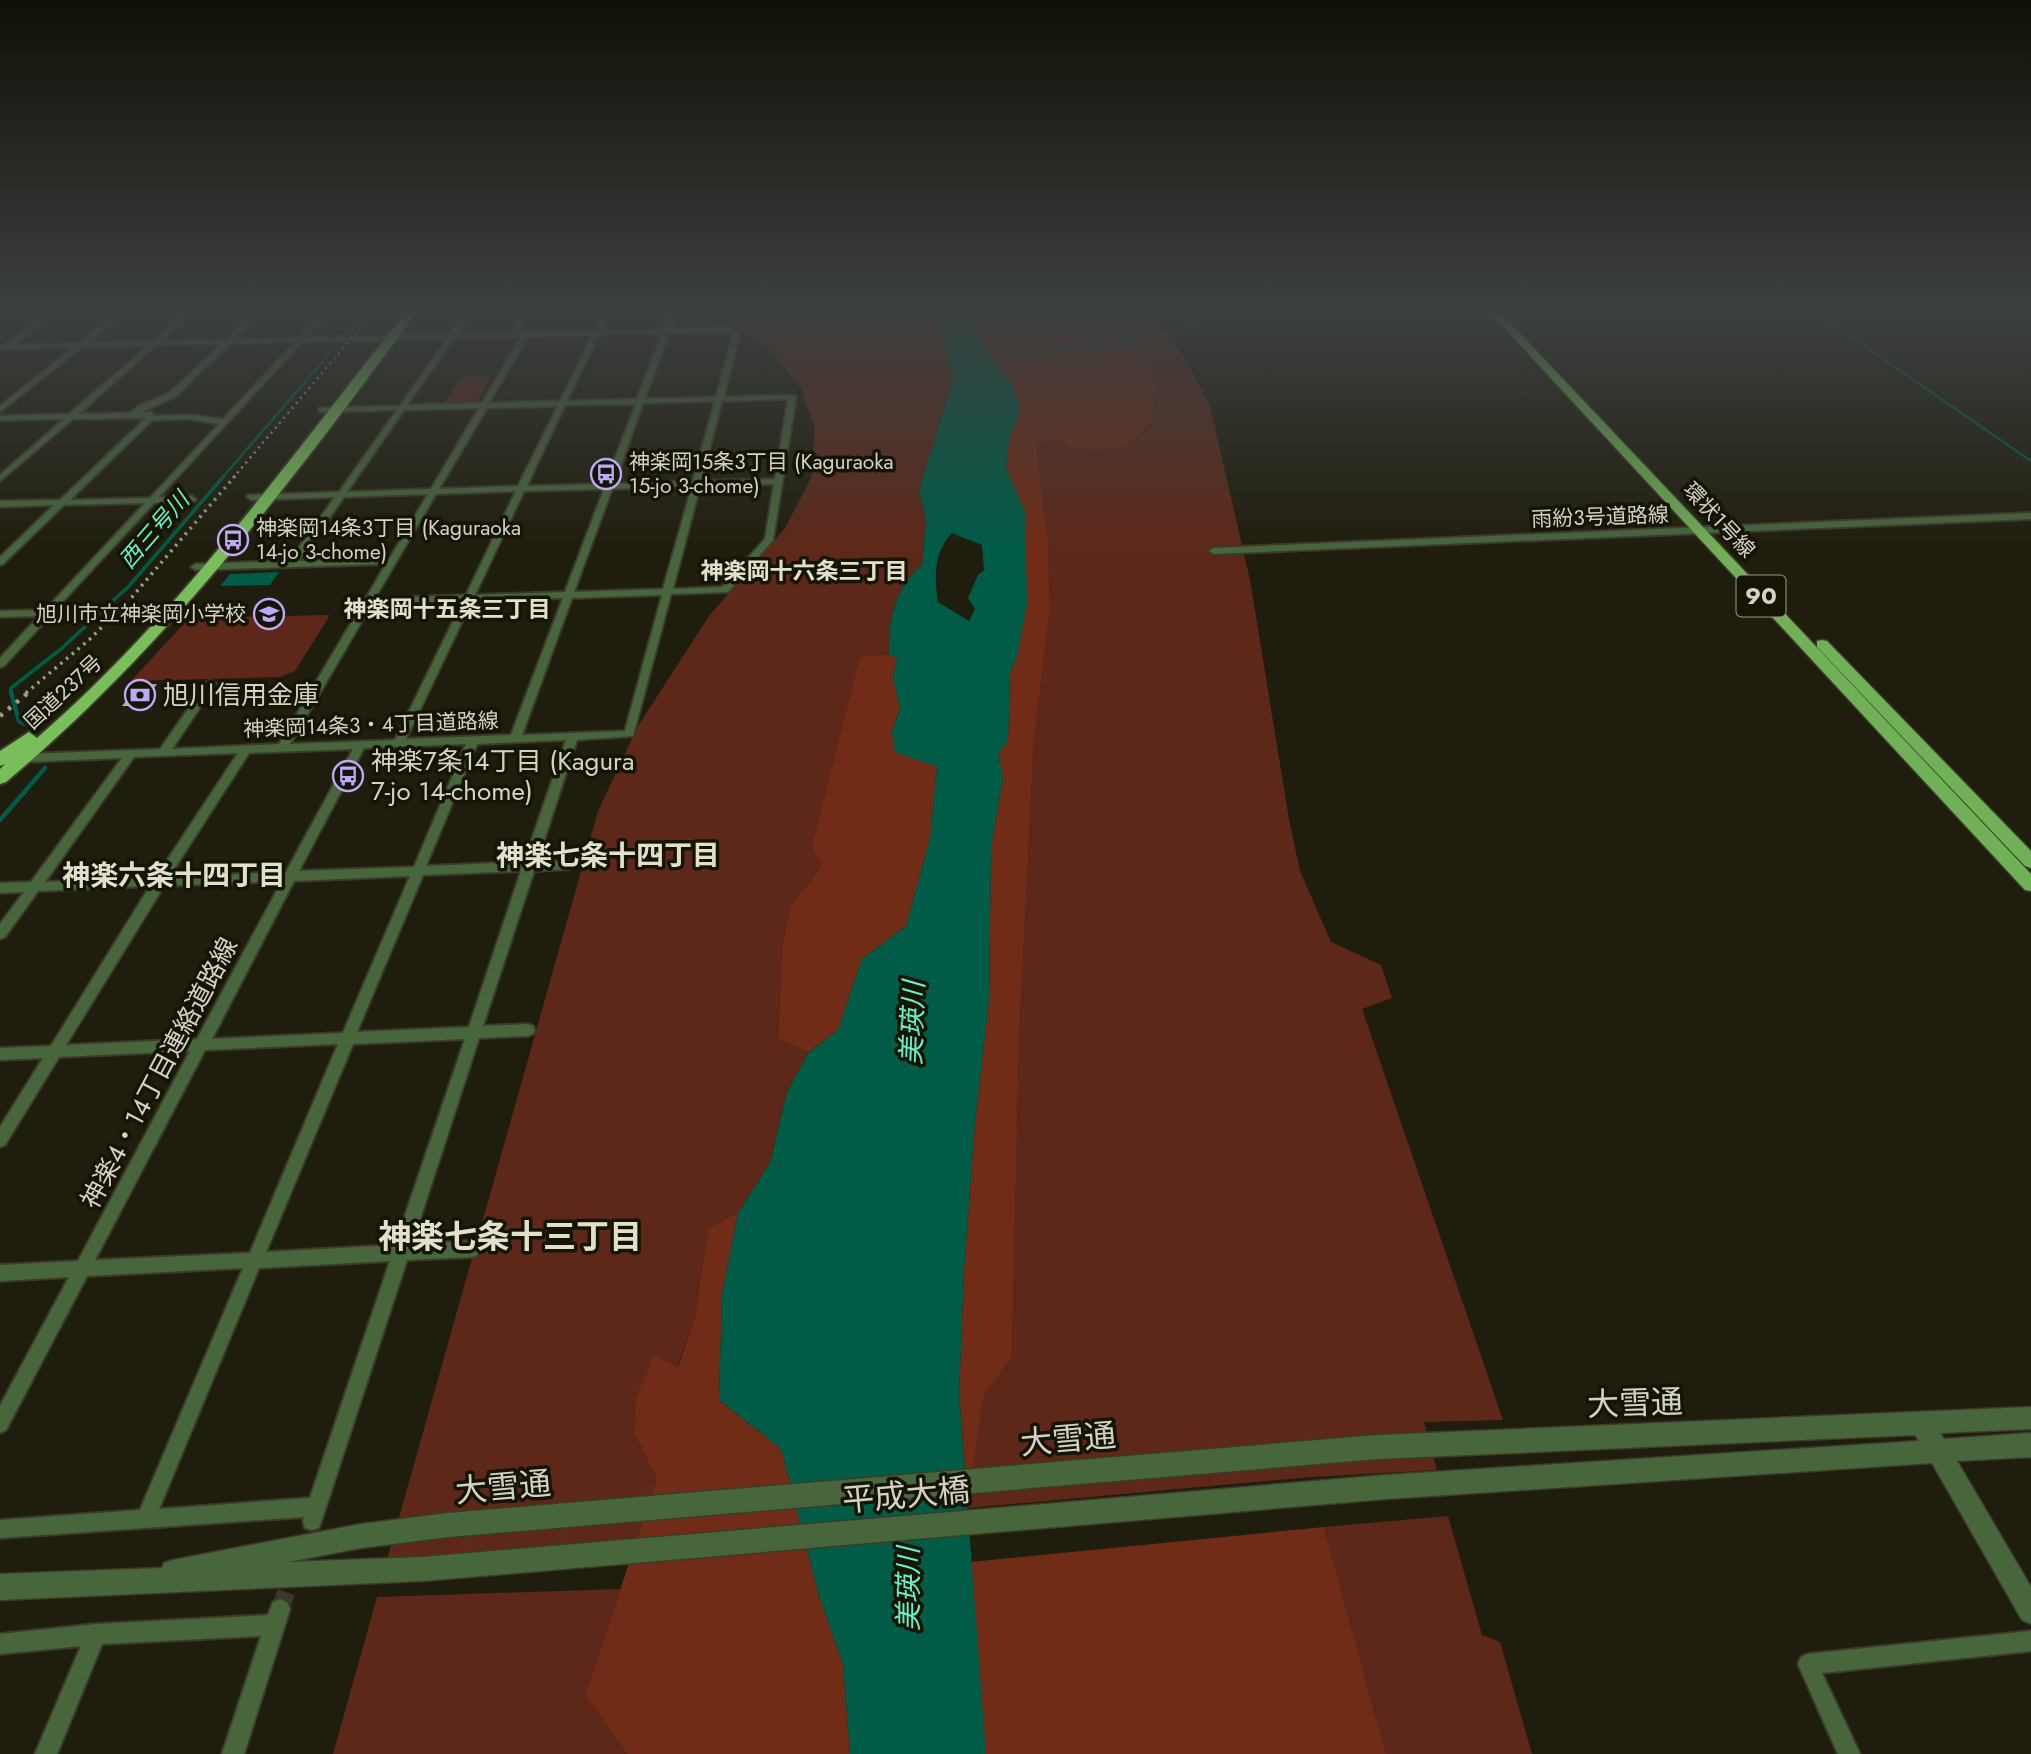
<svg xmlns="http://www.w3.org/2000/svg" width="2031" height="1754" viewBox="0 0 2031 1754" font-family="Jost,'Noto Sans JP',sans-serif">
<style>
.green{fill:#5d2819}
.forest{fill:#712c18}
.water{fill:#005c47;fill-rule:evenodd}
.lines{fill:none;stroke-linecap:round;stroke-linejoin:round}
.stream-far2{stroke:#005c47;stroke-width:2.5}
.stream-far1{stroke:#005c47;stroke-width:3.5}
.stream{stroke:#005c47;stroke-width:4.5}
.building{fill:#beaf9f}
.minor-tunnel{stroke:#3a3829;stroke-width:18;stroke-dasharray:18 10;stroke-linecap:butt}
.minor-casing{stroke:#3c3a2b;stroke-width:4}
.tertiary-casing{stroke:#3c3a2b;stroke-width:3}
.primary-casing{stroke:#3c3a2b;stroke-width:3}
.trunk-casing{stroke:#3c3a2b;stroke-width:4}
.minor{fill:#48663c;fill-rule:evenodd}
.tertiary{fill:#48663c;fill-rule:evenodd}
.primary{fill:#70b056;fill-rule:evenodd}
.trunk{fill:#78be5b;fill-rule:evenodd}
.rail-far2{stroke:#9d9c8f;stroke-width:2.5;stroke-dasharray:2 4.5;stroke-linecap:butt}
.rail-far1{stroke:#9d9c8f;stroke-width:3.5;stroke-dasharray:2.5 5;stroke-linecap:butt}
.rail{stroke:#9d9c8f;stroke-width:4.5;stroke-dasharray:3.5 7;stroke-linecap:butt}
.labels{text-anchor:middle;stroke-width:7;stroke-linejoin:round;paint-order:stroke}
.far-poi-label{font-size:21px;fill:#d3d2c7;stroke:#151405;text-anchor:start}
.far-street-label{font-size:21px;fill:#d3d2c7;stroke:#151405}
.far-water-label{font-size:23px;font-style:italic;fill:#67f0c7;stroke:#151405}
.far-neighbourhood-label{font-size:23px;font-weight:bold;fill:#e1e0ca;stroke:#151405}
.shield{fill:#151405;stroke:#9a998d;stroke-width:2}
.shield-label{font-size:24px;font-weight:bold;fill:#d3d2c7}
.poi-label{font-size:26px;fill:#d3d2c7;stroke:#151405;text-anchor:start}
.street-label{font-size:26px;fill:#d3d2c7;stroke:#151405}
.neighbourhood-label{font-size:28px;font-weight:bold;fill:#e1e0ca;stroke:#151405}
.water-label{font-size:28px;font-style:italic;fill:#67f0c7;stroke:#151405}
.near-street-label{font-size:32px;fill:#d3d2c7;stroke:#151405}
.near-neighbourhood-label{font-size:33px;font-weight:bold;fill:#e1e0ca;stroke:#151405}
</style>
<rect width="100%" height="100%" fill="#1f1d0d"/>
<path class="green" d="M706,307H921L933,312L954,376L919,490L926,521L922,565C895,586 888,622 889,654L860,657L822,866L790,906L782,945L778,1037L809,1052L787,1092L770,1163L738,1213L708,1228L695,1316L677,1368L635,1434L657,1479L637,1541L387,1560L598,811L638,726L709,616L785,528L811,478L815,429L801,388L767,346Z
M1078,307H1128L1145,316L1180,349L1210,406L1250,580L1289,819L1300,871L1331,942L1381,965L1392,998L1362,1009L1503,1420L1424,1422L1437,1470L1312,1477L968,1508L983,1398L1012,1356L1019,1042L1034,740L1050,610L1048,539L1035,446L1048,440L1061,441L1152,420L1156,384L1144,357L1051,356L1044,346L1060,339L1104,333L1099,322Z
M492,376L477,402L444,403L461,377Z
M330,615L295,671L280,677L131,681L189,618Z
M1448,1516L1482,1635L1500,1642L1532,1754H1386L1324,1527Z
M620,1589L585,1695L627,1754H333L377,1597Z"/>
<path class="forest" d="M962,307H1078L1099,322L1104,333L1060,339L1044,346L1051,356L1136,353L1144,357L1156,384L1152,420L1135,439L1120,449L1070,448L1061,441L1048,440L1036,446L1048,539L1050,610L1034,740L1019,1042L1012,1356L983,1398L968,1508L959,1394L964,1270L975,1122L989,1000L991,847L1003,778L998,754L1008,740L1010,674L1018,652L1025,512L1006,467L1009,439L1020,410L1012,384L993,362Z
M889,654L897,658L893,677L900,709L892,732L937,767L930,838L906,926L862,959L838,1030L809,1052L778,1038L782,946L790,906L822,866L812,847L860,657Z
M738,1213L722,1295L719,1400L781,1449L819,1596L843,1664L850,1754H627L585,1695L657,1479L635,1434L636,1399L654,1356L678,1367L695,1316L708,1228Z
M1324,1527L1386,1754H985L971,1562Z"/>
<path class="water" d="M921,307H962L992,360L1118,339L1120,341L994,362L1012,384L1020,410L1009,439L1006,467L1025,512L1027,603L1018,652L1010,674L1008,741L998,754L1003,778L991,847L989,1000L975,1122L964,1270L959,1394L986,1754H850L843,1664L819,1596L781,1449L719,1400L722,1295L738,1213L770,1163L787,1092L809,1052L838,1030L862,959L906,926L930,838L937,767L895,752L892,732L900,709L893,677L897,658L889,654C888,622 895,586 922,565L926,521L919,490L954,376L934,312ZM952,533L982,545L984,570L978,575L968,598L975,609L969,621L938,602C934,577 934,551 952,533Z
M279,572L270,585L220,586L230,574Z"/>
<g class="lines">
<path class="stream-far2" d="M1808,307L2031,461
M1162,334L1188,329L1205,307
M345,335L369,307
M1116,341L1129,339
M222,478L337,345"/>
<path class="stream-far1" d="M11,693V688L61,649L129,586L224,476"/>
<path class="stream" d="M11,692L19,721L29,726
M0,820L45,768"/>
</g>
<path class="building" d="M157,684L140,706H122L139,685Z"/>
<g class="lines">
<path class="minor-tunnel" d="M280,1609L293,1574"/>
<g class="minor-casing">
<path id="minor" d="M57,307H64L14,345L79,343L124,307H131L88,343L153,341L192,307H199L161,341L226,340L260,307H267L234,340L299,338L327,307H334L306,338L450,334L470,307H476L457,334L511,333L528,307H534L518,333L594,331L606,307H612L601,331L663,330L672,307H678L670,329L729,328L740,333L724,397L792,395L796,397L773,540L728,592L671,594L633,736L577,740L537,862L570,861L576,865L570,869L534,871L483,1026L528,1024L533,1026L535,1030L533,1034L528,1036L479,1038L412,1244L473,1241L479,1244L481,1249L479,1254L473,1257L407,1260L326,1507L319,1528L312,1530L305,1528L303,1521L304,1517L0,1538V1520L140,1510L243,1268L87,1276L6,1430L0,1433V1406L69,1277L0,1281V1265L78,1261L190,1051L59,1057L5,1145L0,1147V1127L43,1058L0,1060V1048L51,1046L150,886L38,891L5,937L0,939V924L24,892L0,893V883L31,882L122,758L0,763V755L160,749L207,682L211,681L216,684L172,749L279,744L363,603L362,601L366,598L386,564L196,570L191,567L196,564L289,561L335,497L251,500L247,497L248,495L339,492L397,410L322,412H319V408L400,406L447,339L302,342L159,497L192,496L196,499L195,501L154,503L55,610L87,609L92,612L90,614L50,616L4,666L0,667V658L39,616L0,617V611L45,610L145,503L64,505L3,564L0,565V557L54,505L0,507V501L60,500L146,418L73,419L0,481V475L64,419L0,420V416L69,414L148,346L82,347L0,412V406L74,347L0,349V345H5ZM728,332L733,334L716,397L645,399L669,333ZM662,334L637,399L567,401L599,335ZM592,335L560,401L489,403L528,337ZM515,337H521L482,403L407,405L454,338ZM295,342L223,419L190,415L153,416L152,412H141L175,397L230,344ZM222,344L169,393L140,405L130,413L79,414L156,345ZM788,399L775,479L701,481L722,401ZM715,401L693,481L614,484L643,403ZM636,404L605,484L527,486L565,405ZM558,406L518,486L439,489L487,408ZM479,408L431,489L347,492L404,410ZM190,419L219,424L150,498L70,500L152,420ZM774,484L765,539L722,587L673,589L700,486ZM692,486L663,589L574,592L612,489ZM604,489L565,592L475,595L524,491ZM516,491L466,595L375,598L436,494ZM428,494L390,558L299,561L344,497ZM662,595L625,731L522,735L572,598ZM563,598L511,735L406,739L472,601ZM463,601L395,740L290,744L372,604ZM566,740L524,862L426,866L477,744ZM466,744L414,867L299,871L364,748ZM353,749L286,872L169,877L249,753ZM238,753L156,877L45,882L134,757ZM521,871L469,1027L357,1032L423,875ZM410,876L343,1033L212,1039L294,881ZM282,881L197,1039L66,1045L164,886ZM465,1039L395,1245L266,1252L353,1044ZM338,1044L250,1253L95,1260L205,1050ZM390,1261L310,1498L159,1509L259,1268Z
M2031,513V519L1213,554L1209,551L1213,548Z
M280,1599L287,1602L290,1609L244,1754H222L261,1636L102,1644L57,1754H35L81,1646L0,1654V1634L96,1624L268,1615L273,1602Z
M2031,1631V1651L1822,1673L1860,1754H1838L1798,1664L1801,1657L1808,1654Z"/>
</g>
<g class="tertiary-casing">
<path id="tertiary" d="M2031,1407V1429L1940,1433L1944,1439L2031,1433V1457L1957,1461L2031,1587V1624L2022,1620L1932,1463L1386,1499L422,1581L0,1600V1574L162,1568L164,1563L173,1560L361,1524L448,1513L1378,1435ZM1915,1435L1919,1441L1386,1475L422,1557L288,1562L361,1548L448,1537L1378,1459Z"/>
</g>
<g class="primary-casing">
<path id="primary" d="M1485,307H1495L2031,874V891L2025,890Z
M1822,640L1827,641L2031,851V868L2025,866L1817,647V641Z"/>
</g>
<g class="trunk-casing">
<path id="trunk" d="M410,307H420C296,477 168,646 6,782L0,784V769L5,764L0,766V751L29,732L37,738C182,612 291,456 410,307Z"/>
</g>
<use href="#minor" class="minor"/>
<use href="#tertiary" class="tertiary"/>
<use href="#primary" class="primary"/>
<use href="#trunk" class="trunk"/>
<path class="rail-far2" d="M233,478L378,307"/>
<path class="rail-far1" d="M26,693L90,639L132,597L235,476"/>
<path class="rail" d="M0,716L29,692"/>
</g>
<linearGradient id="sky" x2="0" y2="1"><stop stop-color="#111007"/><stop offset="0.56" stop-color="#3c4040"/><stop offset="1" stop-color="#3c4040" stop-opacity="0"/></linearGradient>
<rect width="2031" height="553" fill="url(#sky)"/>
<defs>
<g id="bus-ring" transform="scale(1.575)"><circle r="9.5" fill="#151405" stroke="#bda9f5" stroke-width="1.5"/><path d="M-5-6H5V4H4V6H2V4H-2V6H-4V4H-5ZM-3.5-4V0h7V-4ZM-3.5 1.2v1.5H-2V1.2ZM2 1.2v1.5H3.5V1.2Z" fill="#bda9f5"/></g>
<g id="school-ring" transform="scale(1.575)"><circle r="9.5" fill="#151405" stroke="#bda9f5" stroke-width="1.5"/><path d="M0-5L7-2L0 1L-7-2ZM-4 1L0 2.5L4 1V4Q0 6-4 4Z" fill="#bda9f5"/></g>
<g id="bank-ring" transform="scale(1.575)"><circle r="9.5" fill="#151405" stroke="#bda9f5" stroke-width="1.5"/><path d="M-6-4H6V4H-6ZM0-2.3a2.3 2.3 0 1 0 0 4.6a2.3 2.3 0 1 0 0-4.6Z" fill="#bda9f5"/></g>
</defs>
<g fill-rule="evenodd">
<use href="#bus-ring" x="606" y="474"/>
<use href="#bus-ring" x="233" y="540"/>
<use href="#school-ring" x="269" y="614"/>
<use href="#bank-ring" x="140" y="695"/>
<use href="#bus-ring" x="348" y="776"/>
</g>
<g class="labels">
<g class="far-poi-label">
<text x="629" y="469">神楽岡15条3丁目 (Kaguraoka<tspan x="629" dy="24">15-jo 3-chome)</tspan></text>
<text x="256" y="535">神楽岡14条3丁目 (Kaguraoka<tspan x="256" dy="24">14-jo 3-chome)</tspan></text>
<text x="246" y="621" text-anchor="end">旭川市立神楽岡小学校</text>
</g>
<g class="far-street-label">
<text transform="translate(1600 517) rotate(-2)" y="7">雨紛3号道路線</text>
<text transform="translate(1719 520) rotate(47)" y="7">環状1号線</text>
<text transform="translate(63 692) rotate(-43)" y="7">国道237号</text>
<text transform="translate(371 725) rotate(-2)" y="7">神楽岡14条3・4丁目道路線</text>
</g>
<g class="far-water-label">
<text transform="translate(154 530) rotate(-49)" y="8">西三号川</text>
</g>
<g class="far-neighbourhood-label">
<text x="804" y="579">神楽岡十六条三丁目</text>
<text x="447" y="617">神楽岡十五条三丁目</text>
</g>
<rect class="shield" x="1736.5" y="575.5" width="49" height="41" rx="5"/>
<g class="shield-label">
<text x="1761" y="604">90</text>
</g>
<g class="poi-label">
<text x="163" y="704">旭川信用金庫</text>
<text x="371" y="770">神楽7条14丁目 (Kagura<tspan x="371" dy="30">7-jo 14-chome)</tspan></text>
</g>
<g class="street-label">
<text transform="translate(159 1073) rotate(-62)" y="9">神楽4・14丁目連絡道路線</text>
</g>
<g class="neighbourhood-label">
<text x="608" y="865">神楽七条十四丁目</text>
<text x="174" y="885">神楽六条十四丁目</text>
</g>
<g class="water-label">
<text transform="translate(912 1023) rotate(-88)" y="10">美瑛川</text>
<text transform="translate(908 1589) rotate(-90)" y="10">美瑛川</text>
</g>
<g class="near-street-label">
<text transform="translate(1635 1403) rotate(-2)" y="11">大雪通</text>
<text transform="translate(1068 1439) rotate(-5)" y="11">大雪通</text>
<text transform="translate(503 1487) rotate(-5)" y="11">大雪通</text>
<text transform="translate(906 1495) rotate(-5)" y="11">平成大橋</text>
</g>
<g class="near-neighbourhood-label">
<text x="510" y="1248">神楽七条十三丁目</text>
</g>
</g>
</svg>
